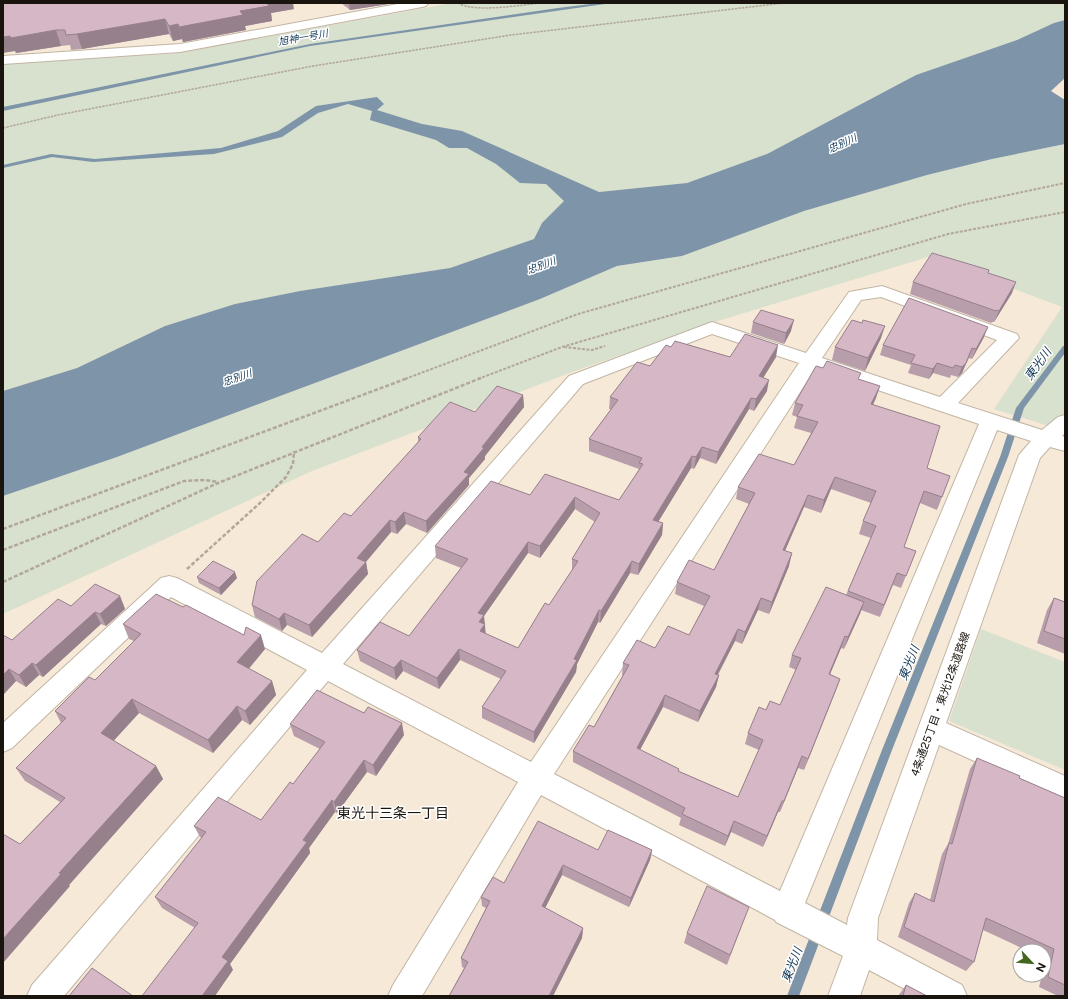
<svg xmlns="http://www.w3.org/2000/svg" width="1068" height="999" viewBox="0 0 1068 999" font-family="'Public Sans','Noto Sans JP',sans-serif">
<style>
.green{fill:#d7e1cd}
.water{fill:#7e94a9}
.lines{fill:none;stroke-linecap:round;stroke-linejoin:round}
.stream{fill:#7e94a9;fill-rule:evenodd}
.minor-casing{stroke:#c2b5a4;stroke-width:2}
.path-far2{stroke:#b2a799;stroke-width:1.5;stroke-dasharray:2.5 1;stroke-linecap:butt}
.path-far1{stroke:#b2a799;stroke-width:2;stroke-dasharray:3 1.5;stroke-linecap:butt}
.path{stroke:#b2a799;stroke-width:2.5;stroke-dasharray:4 2;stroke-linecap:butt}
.minor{fill:#fff;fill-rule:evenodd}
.wall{fill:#b89daa;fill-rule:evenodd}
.shaded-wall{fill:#96808b}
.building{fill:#d6b7c6;stroke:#96808b;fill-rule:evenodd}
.labels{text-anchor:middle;stroke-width:3;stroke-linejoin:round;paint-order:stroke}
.far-water-label{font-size:10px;font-style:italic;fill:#103756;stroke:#fff}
.street-label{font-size:11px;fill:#19140e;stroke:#fff}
.water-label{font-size:12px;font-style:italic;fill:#103756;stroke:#fff}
.near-neighbourhood-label{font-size:14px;fill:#19140e;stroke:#fff}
</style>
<rect width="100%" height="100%" fill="#f7e9d8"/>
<path class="green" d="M452,3H1065V20L1054,23L1017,40L916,75L767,154L687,183L599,192L542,223L534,239L450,268L300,291L235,304L165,326L77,368L3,391V63L171,54Z
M1065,144V431L994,409L1062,307L928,257L718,321L575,371L312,471L3,614V496L117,457L540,299L617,266L682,256L804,211L927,175L992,159Z
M981,629L1065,662V770L949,721Z"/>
<path class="water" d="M1065,20V78L1051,91L1065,100V144L992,159L927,175L804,211L682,256L617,266L540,299L117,457L3,496V391L77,368L165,326L235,304L300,291L450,268L534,239L542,223L564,201L546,184L520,183L496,164L467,148H449L436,140L370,120L372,111L348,104L318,113L282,137L214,154L93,162L52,157L3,168V165L51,154L95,159L221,148L278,131L316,106L377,97L384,104L377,110L422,124L462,131L599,192L687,183L767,154L916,75L1017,40L1054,23Z"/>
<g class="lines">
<path class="stream" d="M599,3H612L310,46L3,111V107L310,44L558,8Z
M1063,346H1065V353L1024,408L1008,457L892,750L799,996H787L882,750L1000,457L1016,408Z"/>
<g class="minor-casing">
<path id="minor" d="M403,3H428L426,6L422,7L180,52L3,64V56L180,44Z
M882,286L1017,334L1019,338L958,403L1042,430L1058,417L1065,415V433L1062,436L1065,437V451L1050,447L1040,458L946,723L1065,776V802L939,745L878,918L877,940L962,985L967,996H918L869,970L860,996H828L843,956L776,922L775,920L541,795L422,996H388L393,985L518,782L328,681L64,996H27L32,985L307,670L171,597L12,748L3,752V723L161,578L169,576L177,578L322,653L569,376L712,322L806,353L849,292ZM881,297L997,340L940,397L822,358L861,300ZM712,334L799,363L531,762L343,664L583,384ZM815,369L979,424L780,891L554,774ZM997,430L1031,441L1019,455L848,918L847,925L805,903Z"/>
</g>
<path class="path-far2" d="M458,3C473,13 522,5 541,3
M3,128L58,115L313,66L511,35L784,3"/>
<path class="path-far1" d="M564,347L592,350L605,346
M405,379L578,314L966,204L1065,183
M478,379L562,347L948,234L1065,212"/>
<path class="path" d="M3,529L408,378
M3,550L184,481L205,480L218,482
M187,569L261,502L286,477L293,464L294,451
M3,582L218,483L481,378"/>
<use href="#minor" class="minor"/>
</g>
<path class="wall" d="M3,3L294,9L271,13L272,21L245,26L246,30L183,42L182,39L173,41L169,34L82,49L71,50L70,45L61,46L16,53Z
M341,3H395L350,10Z
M988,273L1012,293L994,322H992L991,323L910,294L913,282Z
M753,322L791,331L784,344L751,333Z
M862,323L881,338L865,371L832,360L835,347Z
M984,337L972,359L969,358L962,373L958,377L951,375L950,378L933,373L929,379L908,373L911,365L880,355L883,345Z
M671,347L730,357H776L763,378L767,391L754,411L749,409L716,464L700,458L694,469L691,468L658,522L663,523L662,535L638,575L630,573L600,623L598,622L577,664L576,672L534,743L482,718V707L501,679L460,660L439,689L403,671L396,680L360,661L357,650L409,636L461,568L436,558L435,546L530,495L619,500L638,471L639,469L589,451V439L611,409H609L610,397L650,366ZM575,509L595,522L572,559V571L549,605L518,648L485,634L484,616L528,553L540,558Z
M859,379L876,398L873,405L927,468L950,476L937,510L920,503L904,547L916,551L901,588L893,585L880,617L861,610L844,649L841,648L830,674L840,679L836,690L804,770L798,768L780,812H778L763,847L731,832L725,846L679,825L681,818L573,762V751L594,727L623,675H622L623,663L655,648L689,635L704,606L675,594L677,582L714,570L749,504L736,499L738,487L794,465L811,433L794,428L797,417L792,415L795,403ZM831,489L871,503L863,521L859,534L871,538L846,595L792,655L789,667L796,670L780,705L766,710L748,733L745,744L759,750L738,797L678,771L679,769L640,750L663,707L698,722L716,687L719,675H718L735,641L742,644L758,610L769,614L789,566L785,551L804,507L821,513Z
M523,395L524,407L485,456V459L469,478V485L427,533L406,524L397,534L391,532L366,562L368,574L312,637L287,625L282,631L255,617L252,605L318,542L351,516L418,442V437L475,412Z
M197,577L237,578L221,595L199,583Z
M120,596L125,609L106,626L101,624L43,677L39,675L26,687L16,681L3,695L12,640L71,606Z
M1054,598L1065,602V654L1037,643L1047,610Z
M123,624L265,649L249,669L272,681L276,695L250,725L242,720L213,753L139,713L113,741L156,766L163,779L69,885L70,886L20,844L60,802L25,781L16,768L61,723L55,711L95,680L134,641L129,639Z
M290,724L404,735L376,776L367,772L337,813L335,812L309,848L310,853L230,964L233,970L195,928L162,908L155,897L202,838L200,837L194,826L261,820L293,784L320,749L294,736Z
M977,758L1019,778L1065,798V996H1058L1039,987L1042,975H1044V964L1045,959L1044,958V951H1028L983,930L974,962L966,971L898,937L909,903L915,893L930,900L942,854L948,844L970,769Z
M598,850H652L650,860L629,907L562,875L545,908L583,928L582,938L553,996H449L464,968L462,967L461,958L486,908L482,906L481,897L504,883Z
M745,917L727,965L684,943L687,933Z
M906,985L927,996H898Z"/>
<path class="shaded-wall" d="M264,3H293L294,9L271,13L272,21L245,26L246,30L183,42L179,27L240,11Z
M349,3H395L350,10Z
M165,19L169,34L82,49L77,34Z
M178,24L182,39L173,41L169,26Z
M56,30L61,46L16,53L15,51L3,53V37Z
M1016,282L1012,293L994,322L999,311Z
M794,320L791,331L784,344L786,333Z
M885,326L881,338L865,371L868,358Z
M988,327L984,337L972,359L976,349Z
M778,345L776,357L757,388L759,376Z
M972,348L962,373L958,377L962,367Z
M937,363L933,373L929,379L933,369Z
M769,380L767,391L754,411L756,399Z
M880,386L876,398L867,416L871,404Z
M523,395L524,407L485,456V459L469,478V485L427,533L426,521L482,447Z
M751,398L749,409L716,464L718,452Z
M702,447L700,458L694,469L696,457Z
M692,456L691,468L652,532L653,520Z
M835,477L831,489L821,513L824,500Z
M808,495L804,507L780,562L783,550Z
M575,497V509L540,558V546Z
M404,512L406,524L397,534L395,522Z
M390,520L391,532L359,570L357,558Z
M663,523L662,535L638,575L639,564Z
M528,542V553L484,616L486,636L480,633L478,613Z
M792,553L789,566L769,614L772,602Z
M632,561L630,573L600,623L601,611Z
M366,562L368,574L312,637L309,625Z
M235,572L237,578L221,595L219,588Z
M120,596L125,609L106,626L100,614Z
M761,598L758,610L742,644L745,632Z
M864,602L860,614L844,649L848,637Z
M599,610L598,622L577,664L576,672L534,743V732L574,659Z
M95,612L101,624L43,677L36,665Z
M284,613L287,625L282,631L279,619Z
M738,629L735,641L712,685L715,674Z
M261,635L265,649L242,676L237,662Z
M845,636L841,648L825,686L829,674Z
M459,649L460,660L439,689L437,678Z
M401,660L403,671L396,680L394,668Z
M32,663L39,675L26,687L19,675Z
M9,669L16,681L3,695V675Z
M719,675L716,687L698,722L700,711Z
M840,679L836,690L804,770L808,759Z
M272,681L276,695L250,725L245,711Z
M665,695L663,707L635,759L637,748Z
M132,699L139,713L108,747L101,733Z
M237,706L242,720L213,753L208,740Z
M402,723L404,735L376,776L373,765Z
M802,756L798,768L780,812L784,801Z
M364,760L367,772L337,813L334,802Z
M156,766L163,779L69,885L70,886L3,963V939L59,873Z
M332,800L335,812L309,848L310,853L230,964L233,970L215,996H202L222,957L303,840Z
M782,801L778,812L763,847L767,836Z
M734,821L731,832L725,846L728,836Z
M652,850L650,860L629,907L631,898Z
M563,865L562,875L541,916L542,906Z
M583,928L582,938L553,996H549Z"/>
<path class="building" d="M3,3H267L269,6L240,11L243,15L179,27L178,24L169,26L165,19L77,34L66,35L65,30H56L11,38L10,36L3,37Z
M932,253L989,270L988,273L1016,282L999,311L997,310L996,311L913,282Z
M909,298L988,327L976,349L972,348L966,363L962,367L955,365L953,368L937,363L933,369L911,363L915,355L883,345Z
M761,310L794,320L786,333L753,322Z
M852,320L862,323L863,320L885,326L868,358L835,347Z
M745,334L778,345L759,376L769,380L756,399L751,398L718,452L702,447L696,457L692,456L653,520L663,523L639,564L632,561L601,611L599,610L574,659L577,660L534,732L482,707L506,671L459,649L437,678L401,660L394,668L357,650L380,622L409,636L468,559L435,546L491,481L530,495L545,474L619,500L643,464L639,463L642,458L589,439L618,400L610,397L637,362L650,366L666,345L671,347L675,341L730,357ZM575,497L600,513L572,559L578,561L549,605L545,603L518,648L480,631L485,624L479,622L484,615L478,613L528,542L540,546Z
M827,361L861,373L858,379L880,386L871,404L940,426L927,468L950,476L942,497L924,491L904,547L916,551L906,576L897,573L884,605L848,591L876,526L863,521L876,491L835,477L824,500L808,495L783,550L792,553L772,602L761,598L745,632L738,629L715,674L719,675L700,711L665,695L637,748L679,769L678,771L738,797L763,740L748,733L759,707L766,710L770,701L780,705L801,658L792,655L826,587L864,602L848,637L845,636L829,674L840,679L808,759L802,756L784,801H782L767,836L734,821L728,836L682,814L685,808L573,751L589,725L594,727L629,665L623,663L637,640L655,648L668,626L689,635L710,596L677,582L689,560L714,570L755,493L738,487L759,454L794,465L818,422L797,416L803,405L795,403L816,366L823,368Z
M497,386L523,395L482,447L484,448L464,472L469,474L426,521L404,512L395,522L390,520L357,558L366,562L309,625L284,613L279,619L252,605L257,581L302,534L318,542L344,513L351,516L421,439L418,437L450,402L475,412Z
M213,561L235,572L219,588L197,577Z
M95,584L120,596L100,614L95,612L36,665L32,663L19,675L9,669L3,675V635L12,640L58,599L71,606Z
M156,594L183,607L186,605L244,635L246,627L261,635L237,662L272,681L245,711L237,706L208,740L132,699L101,733L156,766L59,873L61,874L3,939V834L20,844L65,798L16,768L66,718L55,711L89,677L95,680L141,634L123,624Z
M1054,598L1065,602V639L1044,631Z
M317,690L364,713L368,707L402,723L373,765L364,760L334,802L332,800L303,840L307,842L222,957L228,961L202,996H142L198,923L155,897L206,832L194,826L218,797L261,820L290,782L293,784L325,742L290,724Z
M977,758L1020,776L1019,778L1065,798V985L1048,977L1054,949L986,918L974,962L904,927L915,893L934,902L949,843L952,844Z
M538,821L598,850L608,830L652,850L631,898L563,865L542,906L583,928L549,996H449L468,962L461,958L490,901L481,897L493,877L504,883Z
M707,886L749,907L730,955L687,933Z
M92,968L133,996H69Z
M906,985L927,996H903Z"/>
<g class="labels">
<g class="far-water-label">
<text transform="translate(303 37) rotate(-10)" y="4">旭神一号川</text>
<text transform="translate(842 143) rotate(-24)" y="4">忠別川</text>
<text transform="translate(541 265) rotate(-21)" y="4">忠別川</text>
<text transform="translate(237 377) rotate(-19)" y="4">忠別川</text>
</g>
<g class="street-label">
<text transform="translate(940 704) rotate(-70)" y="4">4条通25丁目・東光12条道路線</text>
</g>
<g class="water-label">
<text transform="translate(1038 364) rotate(-54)" y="4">東光川</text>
<text transform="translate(909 663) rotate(-68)" y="4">東光川</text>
<text transform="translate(792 965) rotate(-69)" y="4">東光川</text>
</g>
<g class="near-neighbourhood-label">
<text x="393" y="818">東光十三条一丁目</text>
</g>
</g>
<rect width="1068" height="999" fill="none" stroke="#19140e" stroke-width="8"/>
<g transform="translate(1032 963) rotate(116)"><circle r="19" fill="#ffffff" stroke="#a3a19f"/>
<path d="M0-3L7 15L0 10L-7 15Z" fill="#43671f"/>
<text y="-6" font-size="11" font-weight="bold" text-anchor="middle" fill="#19140e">N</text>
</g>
</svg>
